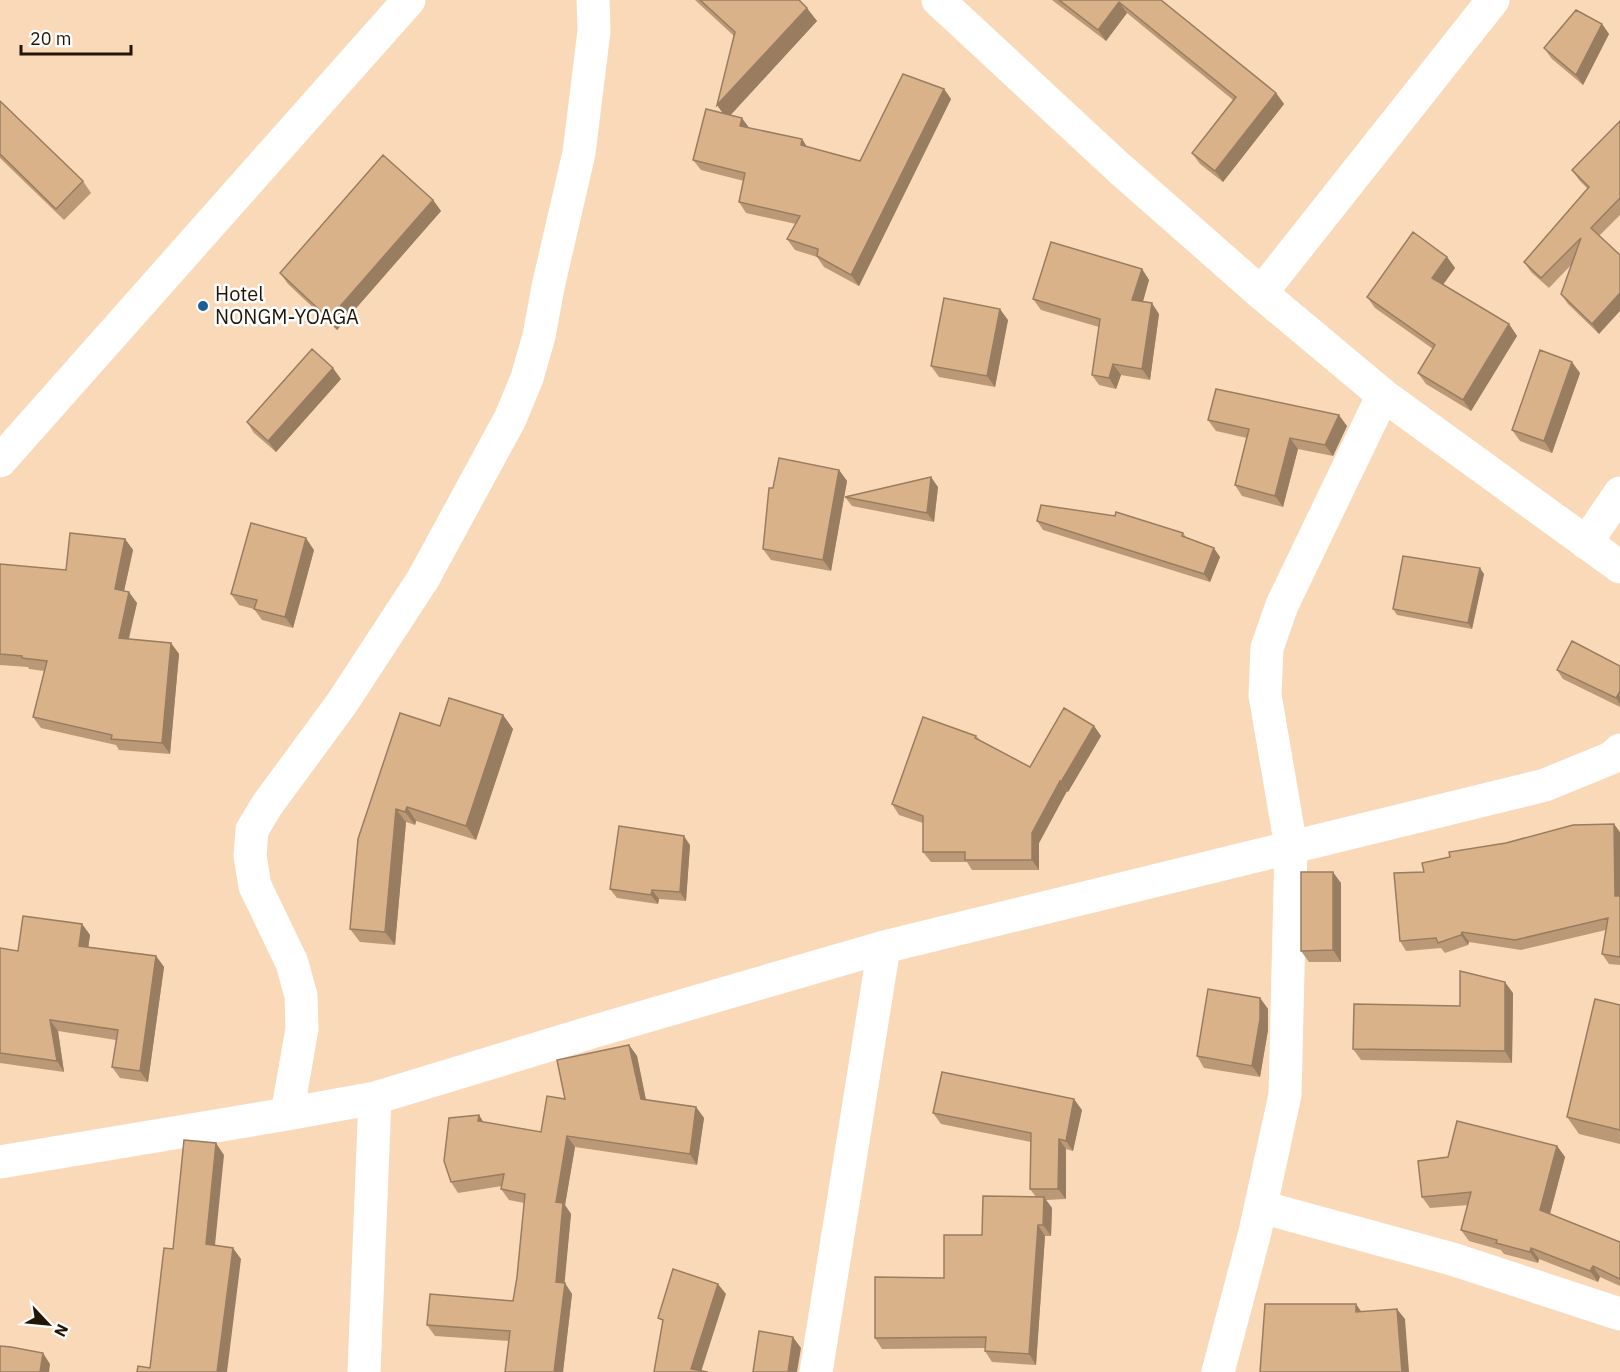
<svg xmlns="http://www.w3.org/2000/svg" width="1620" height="1372" viewBox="0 0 1620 1372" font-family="'IBM Plex Sans',sans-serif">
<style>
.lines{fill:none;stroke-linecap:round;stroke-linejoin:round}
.minor{stroke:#fff;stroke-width:33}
.wall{fill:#b97}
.shaded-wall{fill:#997d61}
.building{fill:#dab28a;stroke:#997d61;stroke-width:1.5}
.poi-dot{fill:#1a6094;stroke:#fff;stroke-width:2}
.labels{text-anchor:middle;stroke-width:5;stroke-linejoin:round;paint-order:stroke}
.poi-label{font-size:20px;fill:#241606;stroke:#fff;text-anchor:start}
</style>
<rect width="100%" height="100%" fill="#fad9b8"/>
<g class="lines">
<path class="minor" d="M938,0L1119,168L1261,293L1383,395L1620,567
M1261,293L1493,0
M0,461L409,0
M1586,543L1620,493
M287,1114L302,1029L301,996L292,963L255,886L250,856L252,830L267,805L342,703L423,579L510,419L527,378L539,336L548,287L579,153L594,31L593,0
M0,1162L287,1114L375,1098L592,1032L884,947L1545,785L1611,758L1620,750
M1261,1207L1452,1259L1620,1314
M364,1372L375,1098
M816,1372L884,947
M1218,1372L1255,1232L1285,1095L1291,847L1265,695L1267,648L1282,605L1383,395"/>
</g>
<path class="wall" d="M695,0H799L817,21L730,115L749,128L802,139L807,147L860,161L944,89L951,99L859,286L824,267L817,257L795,250L787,239L796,224L746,213L739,202L744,181L701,170L693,160L723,113L717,105L734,36Z
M1052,0H1161L1276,93L1284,104L1223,182L1200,164L1192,153L1233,100L1127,13L1106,41Z
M1602,24L1609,34L1583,85L1552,59L1544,48Z
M0,101L83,181L91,193L64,220L0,158Z
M1620,121V215L1599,236V334L1568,304L1561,294L1571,265L1549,288L1531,272L1524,262L1588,189L1579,180L1572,170Z
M433,200L441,211L337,330L288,284L280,273Z
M1447,257L1455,268L1443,284L1509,324L1517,336L1471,411L1426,384L1418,373L1433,349L1375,308L1367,297Z
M1142,269L1149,280L1143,302L1159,314L1150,380L1121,375L1116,389L1099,385L1092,375L1099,327L1041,310L1033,299Z
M1008,320L995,387L939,377L931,366Z
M1580,373L1552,453L1520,441L1512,430Z
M341,379L276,452L254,433L247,422Z
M1208,420L1347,426L1333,456L1298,449L1283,507L1242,496L1235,485L1247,438L1216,431Z
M839,470L847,481L831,571L771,560L763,549L773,488Z
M938,487L934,522L852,506L845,497Z
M1037,521L1183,533L1186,537L1220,557L1210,582L1043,530Z
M125,539L133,550L124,591L137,603L129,639L171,643L179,654L170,754L119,750L116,745L41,728L33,717L44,671L29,669L28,667L0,665V564L66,570Z
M314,550L293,628L262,620L254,609L239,605L231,594Z
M1484,574L1472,629L1397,615L1393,609Z
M1620,666V707L1563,679L1557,670Z
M503,715L513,729L476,840L416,821L415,825L406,822L395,945L360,942L350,929L358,839L440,726Z
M1094,726L1101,736L1068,792L1067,791L1039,843V870H972L967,862H931L923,852V823L899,815L892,804L976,736L980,740L1030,767Z
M1620,832V965L1609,964L1602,954L1606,930L1521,950L1469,942L1468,945L1445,953L1441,948L1406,951L1400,941L1424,872Z
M690,845L686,901L659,899L658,904L617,898L610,889Z
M1341,883V962H1309L1301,951Z
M82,924L90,935L88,947L156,956L164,967L148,1082L120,1078L112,1067L116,1040L58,1031L64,1072L0,1063V948L18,951Z
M1513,993L1512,1063L1361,1060L1353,1049L1460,1006Z
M1260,998L1268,1009V1030L1260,1077L1204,1068L1197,1056Z
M1620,1005V1144L1579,1134L1567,1117Z
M629,1045L637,1056L646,1100L696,1107L704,1118L697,1165L575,1147L565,1205L571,1214L564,1283L572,1294L563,1372H505L509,1341L435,1336L427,1325L513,1301L517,1277L524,1203L509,1200L501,1189L502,1186L458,1193L451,1182L483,1122L541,1132L565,1099Z
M1082,1110L1073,1151L1066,1149V1199L1046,1200L1052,1208L1051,1236H1045L1036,1365L992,1362L985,1351V1348L882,1349L875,1338L944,1278L982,1235L1036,1197L1030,1189L1031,1142L941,1124L933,1113Z
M1557,1146L1565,1157L1550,1214L1620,1242V1286L1600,1277L1598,1282L1539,1259L1538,1263L1504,1254L1501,1250L1469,1241L1461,1230L1468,1205L1430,1208L1422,1197Z"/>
<path class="shaded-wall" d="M1119,2L1127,13L1106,41L1098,30Z
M807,8L817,21L727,119L717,105Z
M1602,24L1609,34L1583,85L1576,75Z
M944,89L951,99L859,286L851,275Z
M1276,93L1284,104L1223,182L1215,171Z
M742,118L750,129L740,126Z
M802,139L809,150L801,145Z
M433,200L441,211L337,330L329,319Z
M1447,257L1455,268L1440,289L1432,278Z
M1142,269L1149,280L1140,311L1132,300Z
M1620,293V311L1599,334L1592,324Z
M1152,303L1159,314L1150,380L1142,369Z
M1000,309L1008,320L995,387L987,376Z
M1509,324L1517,336L1471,411L1463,400Z
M1572,362L1580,373L1552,453L1544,441Z
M1113,364L1121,375L1116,389L1109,378Z
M333,368L341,379L276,452L268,441Z
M1339,415L1347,426L1333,456L1325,445Z
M1290,438L1298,449L1283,507L1275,496Z
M839,470L847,481L831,571L823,560Z
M931,477L938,487L934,522L927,513Z
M306,538L314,550L293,628L285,617Z
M125,539L133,550L122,600L115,589Z
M1214,548L1220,557L1210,582L1204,574Z
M1480,568L1484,574L1472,629L1468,623Z
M129,592L137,603L126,649L119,638Z
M171,643L179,654L170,754L162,743Z
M1620,691V704L1616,698Z
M503,715L513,729L476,840L466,826Z
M1094,726L1101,736L1068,792L1061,782Z
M1060,781L1067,791L1039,843V870L1032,860V833Z
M407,807L416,821L415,825L405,812Z
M396,809L406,822L395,945L385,932Z
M1614,824L1620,832V903L1615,896Z
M684,836L690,845L686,901L680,892Z
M1333,872L1341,883V962L1333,950Z
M652,890L659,899L658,904L651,895Z
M82,924L90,935L87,957L79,946Z
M1462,932L1469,942L1468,945L1461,935Z
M156,956L164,967L148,1082L140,1071Z
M1505,982L1513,993L1512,1063L1505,1051Z
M1260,998L1268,1009V1030L1260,1077L1252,1066Z
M50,1020L58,1031L64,1072L57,1061Z
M629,1045L637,1056L648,1110L641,1099Z
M1074,1099L1082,1110L1073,1151L1066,1141Z
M696,1107L704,1118L697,1165L690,1154Z
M479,1115L486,1126L478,1121Z
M567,1136L575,1147L565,1205L571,1214L564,1289L565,1283L572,1294L563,1372H554L556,1282V1202Z
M1059,1139L1066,1149V1199L1058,1189Z
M216,1143L224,1155L214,1255L206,1244Z
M1557,1146L1565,1157L1548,1221L1540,1210Z
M1044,1197L1052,1208L1051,1236L1043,1225Z
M1038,1225L1045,1236L1036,1365L1029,1354Z
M233,1248L241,1259L227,1372H217Z
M1531,1248L1539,1259L1538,1263L1530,1252Z
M1593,1266L1600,1277L1598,1282L1590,1271Z
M718,1284L726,1294L701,1372L691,1369Z
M1356,1304L1363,1314L1356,1312Z
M1397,1309L1405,1319L1409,1372H1402Z
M793,1337L801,1348L797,1372H788Z
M43,1353L50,1364L49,1372H40Z"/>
<path class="building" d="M700,0H799L807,8L717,105L735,32Z
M1059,0H1161L1276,93L1215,171L1192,153L1236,97L1119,2L1098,30Z
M1576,10L1602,24L1576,75L1544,48Z
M903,74L944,89L851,275L817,256L818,249L787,239L800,216L739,202L745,173L693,160L706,109L742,118L740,126L802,139L801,145L860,161Z
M0,101L83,181L56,209L0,154Z
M1620,121V198L1591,228L1620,255V293L1592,324L1561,294L1581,238L1541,278L1524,262L1589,187L1572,170Z
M383,155L433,200L329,319L280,273Z
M1413,232L1447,257L1432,278L1509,324L1463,400L1418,373L1435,345L1367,297Z
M1051,242L1142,269L1132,300L1152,303L1142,369L1113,364L1109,378L1092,375L1100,319L1033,299Z
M944,298L1000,309L987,376L931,366Z
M312,349L333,368L268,441L247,422Z
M1540,350L1572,362L1544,441L1512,430Z
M1216,389L1339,415L1325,445L1290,438L1275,496L1235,485L1249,429L1208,420Z
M779,458L839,470L823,560L763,549L769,488H773Z
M931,477L927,513L845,497Z
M1041,505L1115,516L1116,512L1183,533L1182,536L1214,548L1204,574L1037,521Z
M251,523L306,538L285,617L254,609L257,600L231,594Z
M70,533L125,539L115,589L129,592L119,638L171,643L162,743L111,739L112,735L33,717L47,661L22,658V656L0,654V564L66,570Z
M1403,556L1480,568L1468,623L1393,609Z
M1572,641L1620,666V691L1616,698L1557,670Z
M449,698L503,715L466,826L407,807L405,812L396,809L385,932L350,929L358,839L400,713L440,726Z
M1064,708L1094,726L1061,782L1060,781L1032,833V860H965V852H923V816L892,804L923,717L976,736L975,738L1030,767Z
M1614,824L1615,896H1620V957L1602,954L1608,918L1515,940L1462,932L1461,935L1438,943L1436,938L1400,941L1394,873L1424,872L1422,863L1450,857L1449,852L1506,843L1573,825Z
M619,826L684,836L680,892L652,890L651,895L610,889Z
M1301,872H1333V950L1301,951Z
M23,916L82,924L79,946L156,956L140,1071L112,1067L118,1030L50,1020L57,1061L0,1053V948L18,951Z
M1460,971L1505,982V1051L1353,1049L1354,1004L1460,1006Z
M1208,989L1260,998V1019L1252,1066L1197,1056Z
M1595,999L1620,1005V1130L1567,1117Z
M629,1045L641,1099L696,1107L690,1154L567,1136L556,1202L563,1203L556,1282L565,1283L554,1372H505L510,1331L427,1325L430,1294L513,1301L517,1277L525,1194L501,1189L504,1174L451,1182L444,1161L449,1118L479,1115L478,1121L541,1132L547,1096L565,1099L557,1060Z
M942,1072L1074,1099L1066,1141L1059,1139L1058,1189H1030L1031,1133L933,1113Z
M1457,1121L1557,1146L1540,1210L1620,1242V1279L1593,1266L1590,1271L1531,1248L1530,1252L1496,1243L1497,1240L1461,1230L1471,1192L1422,1197L1418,1161L1448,1157Z
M184,1140L216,1143L206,1244L233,1248L217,1372H137L138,1366L150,1368L164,1248L173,1249Z
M983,1196L1044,1197L1043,1225H1038L1029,1354L985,1351L986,1337L875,1338V1277L944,1278V1235H982Z
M673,1269L718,1284L691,1369L708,1372H654L663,1320L658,1318Z
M1265,1304H1356V1312L1397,1309L1402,1372H1260Z
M759,1331L793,1337L788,1372H753Z
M0,1346L11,1347L43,1353L40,1372H0Z"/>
<circle class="poi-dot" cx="203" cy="306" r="6"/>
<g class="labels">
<g class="poi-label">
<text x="215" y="301">Hotel<tspan x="215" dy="23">NONGM-YOAGA</tspan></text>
</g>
</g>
<g transform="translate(48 1324) rotate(116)" stroke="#ffffff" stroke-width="4.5" paint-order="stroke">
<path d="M0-4.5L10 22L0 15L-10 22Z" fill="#241606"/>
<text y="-9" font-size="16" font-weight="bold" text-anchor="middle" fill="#241606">N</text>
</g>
<path d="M21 45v9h110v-9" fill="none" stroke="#241606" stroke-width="3"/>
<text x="30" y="45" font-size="18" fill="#241606" stroke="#ffffff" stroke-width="4.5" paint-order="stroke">20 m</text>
</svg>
